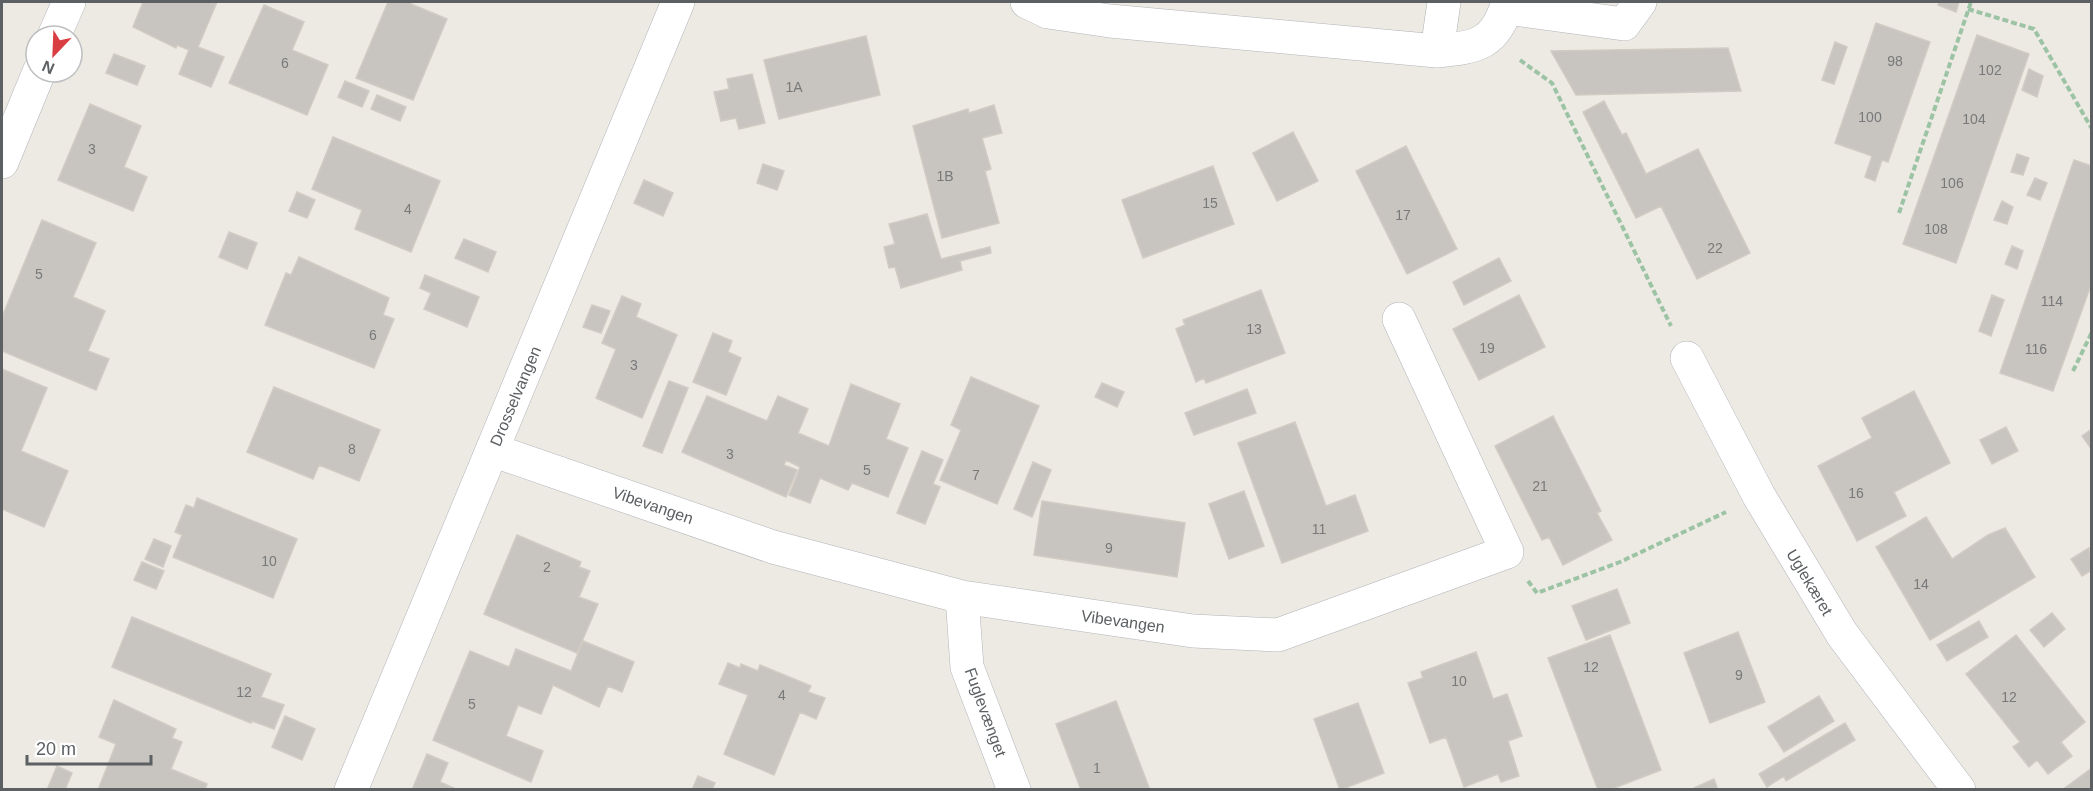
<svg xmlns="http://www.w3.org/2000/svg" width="2093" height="791" viewBox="0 0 2093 791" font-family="Arial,sans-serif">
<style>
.building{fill:#c8c5c0;stroke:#d1cbc3;stroke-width:1.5}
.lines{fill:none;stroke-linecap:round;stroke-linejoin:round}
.minor-casing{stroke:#b1b4b8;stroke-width:34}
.path{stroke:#9cc3a4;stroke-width:4;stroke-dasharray:6 3;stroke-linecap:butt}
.minor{stroke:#fff;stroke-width:33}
.labels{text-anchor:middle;stroke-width:4.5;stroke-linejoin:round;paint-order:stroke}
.number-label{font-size:14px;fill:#77797a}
.street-label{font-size:16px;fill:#5c6063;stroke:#fff}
</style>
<rect width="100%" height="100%" fill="#edeae4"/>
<path class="building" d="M143,2H217L198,47L224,57L211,87L179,74L189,50L177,45L176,48L133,27Z
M388,2H412L411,4L447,19L413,100L356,78Z
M1939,2H1959L1956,12L1938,5Z
M264,5L304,22L292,50L328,65L307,115L229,83Z
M1876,23L1930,42L1888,162L1882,160L1875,181L1865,177L1872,156L1835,143Z
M1977,35L2029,54L1956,263L1903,244Z
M866,36L880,95L779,119L764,60Z
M1835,42L1847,47L1834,84L1822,80Z
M1728,48L1741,91L1576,95L1551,51Z
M114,54L145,66L137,85L106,73Z
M2029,69L2043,76L2037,97L2022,90Z
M752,74L765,123L739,129L736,118L721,121L714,92L729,89L727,79Z
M345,81L369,91L362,107L338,97Z
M377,95L406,107L400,121L371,109Z
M1604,101L1622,135L1626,133L1646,174L1698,149L1750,253L1697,279L1661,206L1636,218L1583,112Z
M90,104L141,126L124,167L147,177L133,211L58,180Z
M994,105L1002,133L982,138L991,169L985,171L999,223L942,238L913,126L968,109L969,113Z
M1293,132L1318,181L1277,201L1253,153Z
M333,137L440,181L411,252L355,229L362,210L312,189Z
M1406,146L1457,249L1407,274L1356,171Z
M2017,154L2029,158L2023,175L2011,172Z
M2074,160L2092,166V282L2053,391L2000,373Z
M763,164L784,171L777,190L757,183Z
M1213,166L1234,224L1143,258L1122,200Z
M2035,178L2047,183L2040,200L2027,195Z
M644,180L673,193L663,216L634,203Z
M297,192L315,200L307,218L289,211Z
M2002,201L2013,207L2007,224L1994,220Z
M927,214L941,259L990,247L991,253L960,261L962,270L901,288L895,267L889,268L884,247L895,244L889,224Z
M42,220L96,243L73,297L105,311L88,351L109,359L96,390L2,351V317Z
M229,232L257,243L247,269L219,257Z
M464,239L496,252L488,272L455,258Z
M2012,246L2023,251L2017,269L2005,264Z
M299,257L389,298L383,315L394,319L374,368L265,325L286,273L291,275Z
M1499,258L1511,281L1464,305L1453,282Z
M425,275L479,297L467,327L424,309L431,293L420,288Z
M1261,290L1285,353L1206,383L1204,378L1196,382L1176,329L1185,325L1183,320Z
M1519,295L1545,347L1479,380L1453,329Z
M1992,295L2004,300L1991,336L1979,331Z
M622,296L641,304L636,317L677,335L642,418L596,398L616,349L602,343Z
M592,305L610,311L601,333L583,327Z
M713,333L732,341L728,352L741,358L726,395L693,382Z
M2,369L47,388L21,451L68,471L44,527L2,509Z
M971,377L1039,406L997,504L940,480L961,430L951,425Z
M669,381L688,388L662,453L643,446Z
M1102,383L1124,392L1117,407L1095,397Z
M851,384L900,404L886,439L908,448L888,497L852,483L848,490L820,478L810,503L789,495L800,467L786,460L784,465L797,470L786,497L682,452L707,396L767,421L778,396L808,409L798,433L829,446Z
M274,387L380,430L359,481L319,465L313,479L247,452Z
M1247,389L1256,413L1194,435L1185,413Z
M1914,391L1950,463L1894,492L1906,516L1857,541L1818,466L1872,438L1862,418Z
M1553,416L1601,511L1597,513L1612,540L1563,565L1549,537L1542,540L1495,446Z
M1295,422L1326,506L1355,495L1368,531L1282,563L1238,443Z
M2006,427L2018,451L1992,464L1980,440Z
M2092,429V450L2082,436Z
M922,451L943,460L933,484L940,487L925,524L897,513Z
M1033,462L1051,470L1032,517L1014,509Z
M1244,491L1264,546L1229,559L1209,504Z
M197,498L297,539L273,598L173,557L182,535L175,532L186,505L194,508Z
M1042,501L1185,523L1177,577L1034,555Z
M1926,517L1952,559L1988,535L2005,528L2035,577L1930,640L1876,547Z
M517,535L581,562L579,567L590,571L579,597L598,604L577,653L484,614Z
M154,539L171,546L163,567L145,559Z
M2089,548L2092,570L2082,576L2071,559Z
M142,562L164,571L156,589L134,580Z
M1617,589L1630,623L1586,640L1572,606Z
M2052,613L2065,629L2044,647L2030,630Z
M132,617L271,674L261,697L284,705L274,729L252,721L251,723L112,667Z
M1979,621L1988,637L1947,661L1937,645Z
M1738,632L1765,702L1710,723L1684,653Z
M1610,635L1661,770L1609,790H1598L1548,658Z
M2016,635L2085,722L2061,742L2072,756L2048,774L2037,760L2029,767L2013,747L2020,742L1966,674Z
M583,641L634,662L622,692L608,686L599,707L553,685L541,714L518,705L506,736L543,751L531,782L433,740L470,651L509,667L516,649L571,671Z
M1476,652L1493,699L1507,694L1522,736L1508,741L1519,776L1501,782L1498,774L1464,787L1446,737L1430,743L1408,683L1423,678L1421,672Z
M728,663L740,668L741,664L758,671L760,665L811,686L808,692L825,698L816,719L800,712L774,775L724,754L748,695L719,684Z
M1819,696L1834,721L1784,752L1768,727Z
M114,700L176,729L172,738L182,742L171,769L207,784L205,790H98L116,744L99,737Z
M1116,701L1150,790H1081L1056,724Z
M1358,703L1384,773L1340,790L1314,719Z
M285,716L315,729L302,760L272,747Z
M1845,723L1855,740L1786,781L1784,776L1767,787L1759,774Z
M427,754L448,763L440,782L458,790H412Z
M57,766L72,773L65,790H47Z
M2092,768V790H2062Z
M698,776L715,783L712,790H692Z
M1714,779L1718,790H1694V788Z"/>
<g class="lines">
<g class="minor-casing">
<path id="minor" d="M1027,2L1048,12L1110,21L1437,51C1479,47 1495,44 1508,2
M1506,8L1624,24L1640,2
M54,36L69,2
M1437,51L1444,2
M2,162L39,72
M1687,358L1759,496L1842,634L1959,790
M492,450L773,547L962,597L1193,631L1278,635L1507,552L1399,319
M962,597L967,667L1014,790
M351,790L678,2"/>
</g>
<path class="path" d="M1968,9L2034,29L2092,129
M1520,60L1552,83L1671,326
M1899,213L1971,2
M2073,371L2092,332
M1528,581L1537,593L1620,562L1726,512"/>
<use href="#minor" class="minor"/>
</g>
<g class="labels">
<g class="number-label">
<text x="1895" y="66">98</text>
<text x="285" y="68">6</text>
<text x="1990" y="75">102</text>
<text x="794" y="92">1A</text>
<text x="1870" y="122">100</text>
<text x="1974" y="124">104</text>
<text x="92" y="154">3</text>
<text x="945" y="181">1B</text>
<text x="1952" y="188">106</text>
<text x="1210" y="208">15</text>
<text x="408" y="214">4</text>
<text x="1403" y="220">17</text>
<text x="1936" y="234">108</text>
<text x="1715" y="253">22</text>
<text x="39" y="279">5</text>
<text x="2052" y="306">114</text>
<text x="1254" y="334">13</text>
<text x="373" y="340">6</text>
<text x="1487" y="353">19</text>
<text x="2036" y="354">116</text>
<text x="634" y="370">3</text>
<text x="352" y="454">8</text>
<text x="730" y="459">3</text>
<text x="867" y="475">5</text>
<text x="976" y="480">7</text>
<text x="1540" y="491">21</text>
<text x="1856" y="498">16</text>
<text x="1319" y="534">11</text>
<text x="1109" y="553">9</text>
<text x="269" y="566">10</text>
<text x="547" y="572">2</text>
<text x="1921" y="589">14</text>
<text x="1591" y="672">12</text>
<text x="1739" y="680">9</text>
<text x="1459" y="686">10</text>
<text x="244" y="697">12</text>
<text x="782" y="700">4</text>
<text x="2009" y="702">12</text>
<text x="472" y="709">5</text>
<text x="1097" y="773">1</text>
</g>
<g class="street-label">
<text transform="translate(515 396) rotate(-67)" y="6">Drosselvangen</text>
<text transform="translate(653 505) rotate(19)" y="6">Vibevangen</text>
<text transform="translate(1810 582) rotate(59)" y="6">Uglekæret</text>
<text transform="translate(1123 621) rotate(8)" y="6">Vibevangen</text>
<text transform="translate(986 712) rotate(70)" y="6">Fuglevænget</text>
</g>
</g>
<rect width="2093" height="791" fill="none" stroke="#5c6063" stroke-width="6"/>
<g transform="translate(54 54) rotate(203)"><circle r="28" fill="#ffffff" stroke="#bebfc1" stroke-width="1.5"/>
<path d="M0-4.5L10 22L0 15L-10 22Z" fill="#d93e42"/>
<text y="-9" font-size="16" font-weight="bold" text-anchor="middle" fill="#5c6063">N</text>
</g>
<path d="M27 755v9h124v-9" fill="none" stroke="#5c6063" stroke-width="3"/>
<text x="36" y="755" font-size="18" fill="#5c6063" stroke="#ffffff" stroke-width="4.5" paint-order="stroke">20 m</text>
</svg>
